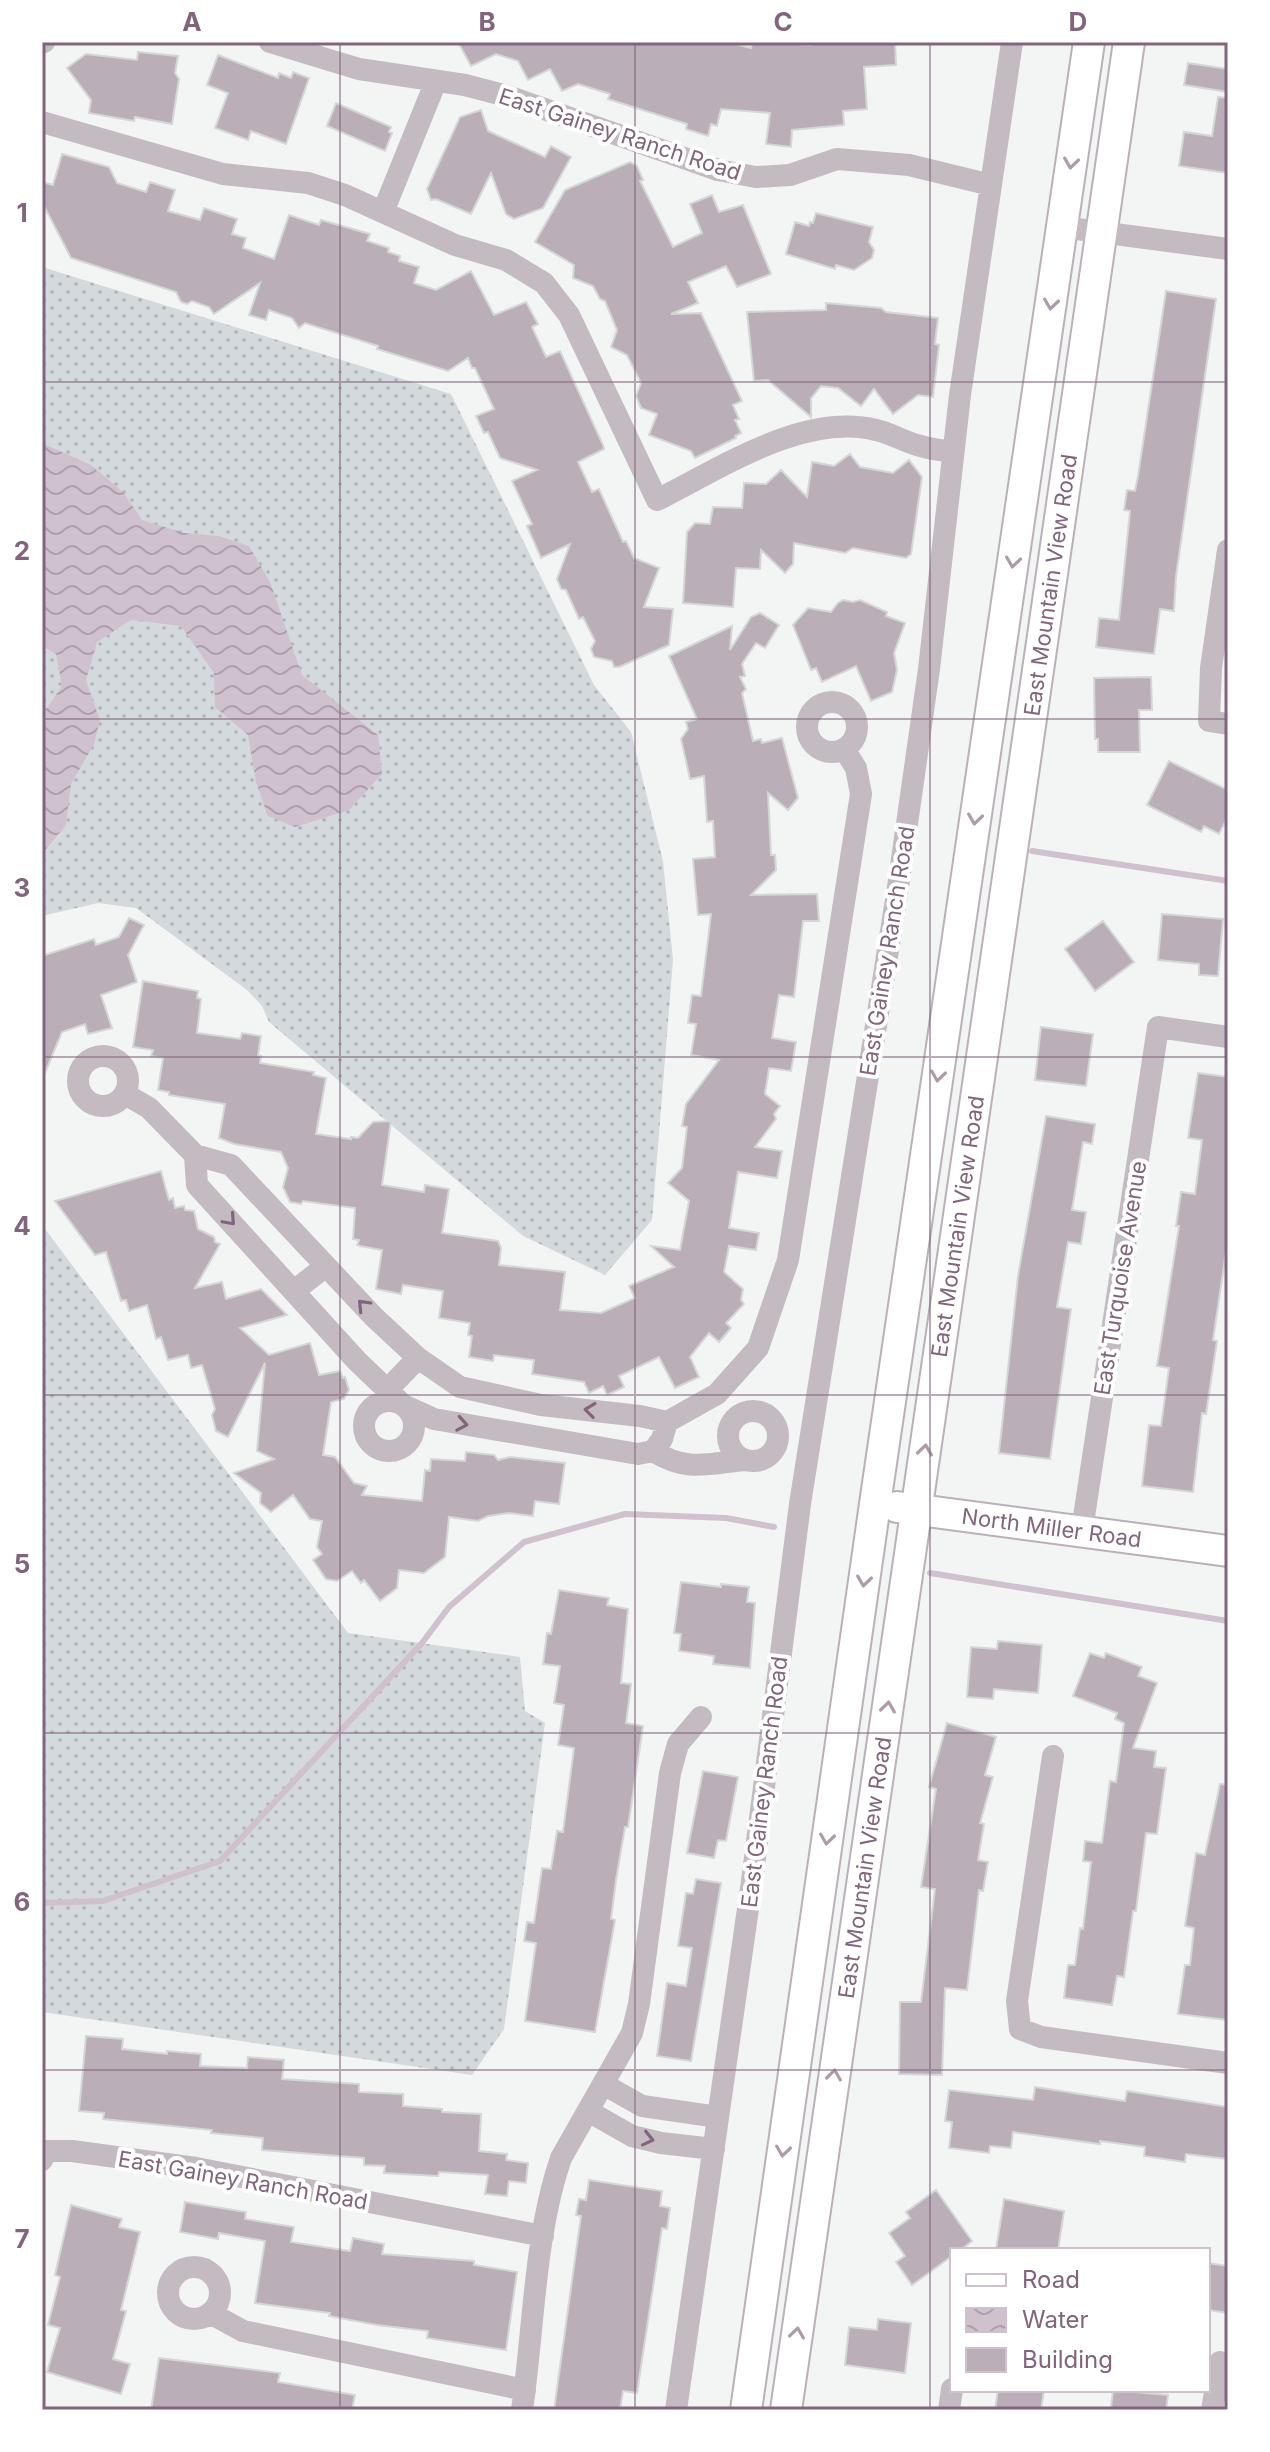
<svg xmlns="http://www.w3.org/2000/svg" width="1270" height="2452" viewBox="0 0 1270 2452" font-family="Inter,sans-serif">
<style>
.grass{fill:url(#grass-dots)}
.water{fill:url(#water-waves)}
.lines{fill:none;stroke-linecap:round;stroke-linejoin:round}
.stream{stroke:#cfc1ce;stroke-width:6}
.building{fill:#baafb8;stroke:#d4d7d6;stroke-width:2}
.secondary-casing{stroke:#bab0b8;stroke-width:34}
.street{stroke:#c4bbc2;stroke-width:22}
.secondary{stroke:#fff;stroke-width:30}
.oneway{stroke:#ae9baa}
.oneway2{stroke:#82657c}
.grid{fill:none;stroke:#82657c;stroke-width:2;stroke-opacity:0.55}
.labels{text-anchor:middle;stroke-width:8;stroke-linejoin:round;paint-order:stroke}
.street-label{font-size:22px;fill:#82657c;stroke:#fff}
.neatline{fill:none;stroke:#82657c;stroke-width:3}
.grid-label{font-size:26px;text-anchor:middle;font-weight:bold;fill:#82657c}
</style>
<defs>
<pattern id="grass-dots" width="8" height="8" patternUnits="userSpaceOnUse" patternTransform="scale(2)"><rect width="8" height="8" fill="#d3d9dc"/><path d="M2 2h.1M6 6h.1" fill="none" stroke="#b1b4b7" stroke-width="1.8" stroke-linecap="round"/></pattern>
<pattern id="water-waves" width="16" height="10" patternUnits="userSpaceOnUse" patternTransform="scale(2)"><rect width="16" height="10" fill="#cfc1ce"/><path d="M0 5q4-4 8 0t8 0" fill="none" stroke="#ada0ac"/></pattern>
</defs>
<rect width="100%" height="100%" fill="#f2f5f4"/>
<path class="grass" d="M42,267L451,394L594,685L631,732L663,861L673,960L652,1220L605,1275L523,1236L269,1022L262,1006L247,990L136,908L98,903L42,916Z
M42,1225L348,1633L520,1657L525,1711L545,1723L504,2029L472,2075L42,2012Z"/>
<path class="water" d="M42,443L91,465L123,492L142,520L184,533L219,536L249,546L270,582L302,675L378,735L382,774L349,810L295,827L268,816L256,782L248,735L215,707L214,673L181,626L131,620L97,642L86,680L100,720L94,744L71,784L66,825L42,854V710L47,708L62,686L56,654L42,645Z"/>
<g class="lines">
<path class="stream" d="M1032,851L1228,881
M930,1573L1228,1621
M42,1903L103,1901L220,1861L422,1643L449,1607L524,1542L625,1514L726,1518L774,1527"/>
</g>
<path class="building" d="M458,42H727L751,48L752,42L811,45L810,42H895L896,65L864,67L867,109L843,111L844,125L792,130L791,147L766,144L770,113L721,109L717,126L711,124L708,136L686,129L687,124L608,99L610,94L578,84L562,91L550,69L528,80L518,61L496,54L471,66Z
M138,52L178,56L175,73L179,79L172,124L135,117L134,121L89,113L91,100L67,68L86,54L137,60Z
M218,55L278,78L279,73L291,78L293,72L309,78L286,144L251,131L248,140L215,128L228,93L207,85Z
M1188,63L1228,69V92L1184,85Z
M1218,97L1228,98V173L1179,166L1184,132L1212,136Z
M336,103L391,127L389,132L392,133L385,151L327,126Z
M481,110L488,131L545,157L551,146L571,157L543,208L514,219L506,214L491,173L471,214L436,199L431,200L427,189L460,117Z
M62,154L109,167L117,183L146,192L150,182L175,190L168,211L200,220L204,208L237,219L232,234L246,238L243,248L274,259L289,215L319,225L321,220L370,234L367,241L389,248L388,252L400,256L399,261L419,267L414,283L436,290L471,271L494,315L526,302L538,324L532,327L546,357L560,351L603,445L604,449L578,462L592,492L599,489L623,542L626,541L634,558L659,568L644,607L673,609L669,645L619,667H614L612,661L594,657L591,649L595,641L583,617L579,619L566,590L561,589L557,579L570,544L541,558L527,526L532,524L512,481L537,470L500,458L488,432L484,433L476,416L494,409L475,368H472L468,358L448,371L377,349L378,346L305,323L299,328L292,318L269,310L266,320L249,315L260,283L214,314L209,307L192,301L187,304L181,302L176,292L71,258L42,202V182L53,185Z
M630,162L637,166L643,180L640,181L673,247L702,233L690,204L712,195L719,212L743,205L771,274L737,287L726,266L688,282L698,303L671,314L701,313L742,401L733,405L739,419L735,420L741,433L735,436L736,438L695,458L691,451L649,435L657,414L641,408L636,396L641,383L627,355L611,347L617,330L605,301L600,299L593,286L573,278L574,265L535,242L565,190Z
M816,213L873,227L869,242L874,250L872,258L854,270L836,265L835,269L786,254L795,222L809,226L810,222L813,223Z
M1166,291L1216,299L1176,576L1174,611L1160,609L1154,654L1096,647L1099,618L1119,620L1130,511L1124,510L1127,490L1135,491L1138,476Z
M826,303L881,308L886,312L938,318L935,344L939,345L933,397L918,395L893,414L874,389L861,406L838,388L821,386L811,398V417L768,380L754,381L747,312L826,310Z
M850,454L860,467L893,473L909,460L922,477L911,554L906,558L853,548L845,553L794,543L793,564L785,573L761,550L760,569L736,568L733,607L683,603L687,532L695,523L710,524L713,507L742,508L744,483L766,484L781,470L807,497L812,462L834,466Z
M843,600L853,602L860,600L887,612L886,616L905,623L894,653L897,670L892,692L871,701L856,666L822,682L816,668L811,670L793,625L808,608L831,612L838,603Z
M760,613L779,625L765,648L756,643L742,664L745,676L740,677L746,689L742,693L753,741L761,739L762,743L782,738L798,798L788,810L768,793L771,855H775L776,870L751,895L817,894L819,921H803L794,997L779,995L772,1038L796,1042L791,1071L769,1068L765,1094L780,1106L774,1114L776,1119L755,1147L782,1151L777,1178L738,1172L729,1228L759,1233L756,1250L729,1246L724,1272L743,1289L741,1300L744,1304L726,1323L731,1328L719,1342L709,1333L690,1357L699,1377L675,1388L659,1357L619,1376L624,1387L607,1395L603,1386L589,1393L584,1382L532,1374L534,1360L494,1355L493,1361L469,1357L472,1336L468,1335L470,1323L439,1318L443,1291L403,1285L401,1294L376,1289L382,1250L360,1246L357,1245L359,1240L353,1239L355,1208L303,1201L301,1204L290,1202L283,1187L288,1168L281,1152L234,1144L219,1138L225,1104L169,1095V1092L158,1090L163,1058L151,1056L153,1050L133,1047L143,981L198,991L197,998L201,999L197,1033L240,1039L242,1033L261,1036L258,1055L261,1056L260,1063L314,1072L313,1075L326,1078L316,1134L351,1139V1137L358,1138L373,1122L391,1121L382,1185L424,1192L425,1185L449,1189L442,1233L498,1241L501,1248L499,1265L565,1272L560,1310L601,1313L635,1298L629,1286L674,1267L651,1246L680,1250L689,1201L668,1183L682,1168L687,1127L682,1126L686,1104L719,1060L691,1055L696,1024L688,1023L692,995L701,996L711,914L698,915L693,859L715,857L713,821L707,822L704,776L690,779L681,739L688,729L686,722L697,719L669,656L732,626L730,650L751,617Z
M1151,677L1152,710H1139L1140,752H1098V739H1095L1094,678Z
M1169,761L1228,790V816L1219,834L1204,826L1201,832L1147,805Z
M1162,914L1223,919L1218,976L1199,975V964L1158,960Z
M129,918L144,925L128,955L137,982L101,995L112,1028L88,1034L85,1024L62,1032L42,1080V956L94,939L96,945L119,937Z
M1103,921L1134,962L1095,991L1065,949Z
M1041,1027L1093,1034L1086,1086L1035,1080Z
M1198,1073L1228,1077V1238L1213,1340L1217,1341L1206,1414L1202,1413L1193,1492L1142,1486L1149,1425L1161,1426L1169,1368L1157,1366L1179,1226H1176L1181,1192L1195,1194L1202,1140L1188,1138Z
M1046,1116L1095,1124L1092,1144L1083,1142L1072,1210L1086,1212L1081,1244L1068,1242L1057,1307L1071,1309L1050,1459L999,1453L1018,1276Z
M161,1171L169,1200L173,1198L175,1208L184,1206L185,1210L194,1211L198,1229L214,1237L215,1242L220,1244L195,1288L222,1282L226,1299L261,1289L287,1315L240,1328L269,1355L310,1343L319,1375L340,1371L343,1378L345,1377L349,1390L344,1399L331,1402L323,1455L335,1457L354,1483L367,1486L362,1495L422,1501L425,1470L430,1471L431,1459L465,1461L466,1452L494,1455L498,1460L510,1457L565,1463L559,1504L535,1501L533,1516L509,1513L488,1516L478,1521L449,1517L445,1557L424,1573L399,1570L397,1588L380,1601L364,1580L361,1583L352,1571L337,1581L326,1579L313,1560L322,1554L317,1547L322,1521L310,1519L293,1495L271,1512L260,1503L261,1493L234,1473L274,1459L257,1451L265,1363L228,1437L216,1431L212,1415L215,1409L202,1365L191,1368L188,1355L168,1360L161,1337L156,1339L147,1305L129,1311L126,1300L121,1301L106,1252L95,1255L55,1201Z
M681,1582L721,1587V1584L749,1587L747,1602L755,1603L750,1668L713,1664L714,1656L679,1651L681,1634L674,1633Z
M559,1590L609,1598L607,1605L628,1609L621,1683L631,1684L626,1723L643,1726L628,1827H625L616,1880L611,1919L615,1920L595,2032L525,2021L536,1943L524,1941L527,1922L534,1923L542,1868L551,1869L557,1831L563,1832L574,1748L558,1745L564,1705L554,1703L560,1666L543,1664L547,1633L551,1634Z
M998,1641L1042,1645L1038,1693L994,1689L993,1699L967,1697L971,1647L997,1649Z
M1090,1653L1104,1658L1106,1653L1142,1667L1138,1676L1157,1683L1133,1748L1156,1751L1154,1767L1166,1768L1157,1834L1146,1833L1136,1911H1133L1124,1977L1117,1976L1112,2005L1064,1998L1068,1965H1075L1080,1928L1083,1929L1091,1862L1083,1861L1085,1841L1102,1843L1110,1781L1116,1782L1124,1723L1115,1719L1117,1713L1073,1696Z
M947,1723L996,1737L985,1775L993,1777L980,1823L984,1824L978,1860L988,1862L983,1891L979,1890L967,1990L945,1988L942,2075L899,2074L900,2002H921L935,1889L921,1887L936,1789L929,1787Z
M703,1771L738,1777L726,1841L718,1840L714,1858L687,1853Z
M1220,1784L1228,1785V2020L1178,2014L1185,1965H1190L1194,1928L1185,1926L1196,1853L1205,1855Z
M696,1879L721,1883L691,2061L657,2056L667,1983L686,1986L692,1948L678,1946L686,1893L693,1894Z
M86,2036L123,2039L122,2049L167,2054V2051L201,2054L200,2066L247,2068L248,2057L284,2060L282,2079L359,2084V2092L403,2094V2106L442,2109V2112L481,2114L479,2151L507,2154L506,2160L528,2163L526,2183L509,2181L507,2196L485,2194L488,2175L439,2172L438,2176L384,2173L385,2166L364,2165V2158L262,2150L263,2138L211,2133L212,2130L103,2119L104,2113L79,2111Z
M1035,2087L1125,2101L1127,2091L1228,2107V2159L1186,2154L1185,2162L1144,2156L1145,2147L1100,2141V2144L1013,2132L1011,2148L990,2146L989,2153L949,2148L952,2122L945,2121L949,2090L1033,2100Z
M589,2180L662,2191L660,2206L670,2208L667,2229L662,2228L637,2393L623,2391L620,2410H554L581,2216L576,2215L579,2199L586,2200Z
M936,2190L972,2241L961,2250H952V2256L912,2285L896,2262L905,2256L889,2233L910,2218L906,2212Z
M1004,2199L1064,2211L1058,2250H996Z
M185,2202L246,2212L245,2219L294,2227L291,2242L350,2251L353,2238L384,2244L382,2254L474,2261V2265L517,2272L506,2350L427,2338L428,2331L377,2325L329,2316L330,2313L255,2303L265,2241L219,2233L218,2239L180,2232Z
M71,2205L122,2219L119,2227L140,2232L121,2310L126,2311L113,2359L130,2364L121,2394L47,2372L60,2328L48,2325L60,2277L55,2275Z
M1208,2263L1228,2266V2313L1208,2310Z
M878,2319L911,2323L905,2373L845,2365L849,2327L877,2330Z
M159,2358L280,2373L278,2382L355,2395L352,2410H151Z
M998,2390H1044L1041,2410H995Z
M1113,2390L1168,2395L1166,2410L1111,2408Z"/>
<g class="lines">
<g class="secondary-casing">
<g id="secondary">
<path id="s1" d="M897,1507L1228,1551"/>
<path d="M746,2410L875,1504L1089,42"/>
<path id="s2" d="M786,2410L1129,42"/>
</g>
</g>
<path class="street" d="M270,42L359,69L465,85L507,96L718,170L756,177L790,175L837,159L909,165L991,185
M42,43L44,42
M42,122L223,174L308,183L345,195L455,245L506,260L544,283L569,315L657,500C721,468 804,412 876,430C890,433 903,441 917,445C929,449 941,450 953,452
M383,212L436,81
M1062,227L1228,249
M1228,550L1211,668L1209,721L1228,724
M807 727a25 25 0 1 1 50 0a25 25 0 1 1-50 0Z
M78 1081a25 25 0 1 1 50 0a25 25 0 1 1-50 0Z
M125,1094L149,1108L195,1155L231,1165L374,1317L418,1358L460,1387L541,1405L640,1416L667,1422L717,1394L758,1348L788,1260L861,794L856,768L844,749
M195,1155L197,1185L357,1361L403,1405L434,1419L638,1454L653,1451L662,1439L667,1422
M294,1291L326,1266
M387,1390L418,1358
M364 1426a25 25 0 1 1 50 0a25 25 0 1 1-50 0Z
M728 1436a25 25 0 1 1 50 0a25 25 0 1 1-50 0Z
M653,1451C686,1472 707,1464 744,1460
M1082,1530L1158,1027L1228,1037
M1053,1756L1017,2001L1020,2029L1041,2037L1228,2063
M603,2084L642,2106L718,2117
M588,2111L632,2136L661,2143L714,2149
M42,2160L47,2151H72L196,2168L543,2236
M168 2293a26 26 0 1 1 52 0a26 26 0 1 1-52 0Z
M210,2313L243,2331L525,2390
M522,2410C534,2328 534,2236 561,2158L632,2033L639,2004L670,1773L678,1744L701,1717
M676,2410L752,1881L800,1504L898,887L929,669L960,395L1012,42
M949,2410L952,2389
M1212,2410L1220,2362"/>
<use href="#secondary" class="secondary"/>
</g>
<defs><path id="oneway-chevron" d="M-2-3.5L2.5 0L-2 3.5" fill="none" stroke-width="1.6" stroke-linecap="round" stroke-linejoin="round" transform="scale(2)"/></defs>
<g class="oneway">
<use href="#oneway-chevron" transform="translate(1071 163) rotate(98)"/>
<use href="#oneway-chevron" transform="translate(1051 304) rotate(98)"/>
<use href="#oneway-chevron" transform="translate(1013 562) rotate(98)"/>
<use href="#oneway-chevron" transform="translate(975 819) rotate(98)"/>
<use href="#oneway-chevron" transform="translate(938 1076) rotate(98)"/>
<use href="#oneway-chevron" transform="translate(925 1450) rotate(-82)"/>
<use href="#oneway-chevron" transform="translate(864 1581) rotate(98)"/>
<use href="#oneway-chevron" transform="translate(888 1707) rotate(-82)"/>
<use href="#oneway-chevron" transform="translate(827 1839) rotate(98)"/>
<use href="#oneway-chevron" transform="translate(834 2075) rotate(-82)"/>
<use href="#oneway-chevron" transform="translate(783 2151) rotate(98)"/>
<use href="#oneway-chevron" transform="translate(797 2333) rotate(-82)"/>
</g>
<g class="oneway2">
<use href="#oneway-chevron" transform="translate(230 1220) rotate(48)"/>
<use href="#oneway-chevron" transform="translate(363 1305) rotate(-134)"/>
<use href="#oneway-chevron" transform="translate(590 1410) rotate(-173)"/>
<use href="#oneway-chevron" transform="translate(462 1424) rotate(10)"/>
<use href="#oneway-chevron" transform="translate(648 2139) rotate(13)"/>
</g>
<path class="grid" d="M340,42V2410M635,42V2410M930,42V2410M42,382H1228M42,719H1228M42,1057H1228M42,1395H1228M42,1733H1228M42,2070H1228"/>
<g class="labels">
<g class="street-label">
<text transform="translate(620 134) rotate(18)" y="8">East Gainey Ranch Road</text>
<text dy="8" stroke="none"><textPath href="#s2" startOffset="1844">East Mountain View Road</textPath></text>
<text transform="translate(887 951) rotate(-81)" y="8">East Gainey Ranch Road</text>
<text dy="8" stroke="none"><textPath href="#s2" startOffset="1196">East Mountain View Road</textPath></text>
<text transform="translate(1120 1278) rotate(-81)" y="8">East Turquoise Avenue</text>
<text dy="8" stroke="none"><textPath href="#s1" startOffset="156">North Miller Road</textPath></text>
<text transform="translate(764 1782) rotate(-83)" y="8">East Gainey Ranch Road</text>
<text dy="8" stroke="none"><textPath href="#s2" startOffset="548">East Mountain View Road</textPath></text>
<text transform="translate(243 2180) rotate(10)" y="8">East Gainey Ranch Road</text>
</g>
</g>
<rect width="1270" height="2452" fill="none" stroke="#ffffff" stroke-width="88"/>
<rect x="950" y="2248" width="260" height="144" fill="#ffffff" stroke="#cdc1cb" stroke-width="2"/>
<rect x="966" y="2274" width="40" height="12" fill="#ffffff" stroke="#cdc1cb" stroke-width="2"/>
<text x="1022" y="2288" font-size="24" fill="#82657c">Road</text>
<rect x="966" y="2308" width="40" height="24" fill="url(#water-waves)" stroke="#cdc1cb" stroke-width="2"/>
<text x="1022" y="2328" font-size="24" fill="#82657c">Water</text>
<rect x="966" y="2348" width="40" height="24" fill="#baafb8" stroke="#cdc1cb" stroke-width="2"/>
<text x="1022" y="2368" font-size="24" fill="#82657c">Building</text>
<rect x="44" y="44" width="1182" height="2364" class="neatline"/>
<g class="grid-label">
<text x="192" y="31">A</text>
<text x="487" y="31">B</text>
<text x="783" y="31">C</text>
<text x="1078" y="31">D</text>
<text x="22" y="222">1</text>
<text x="22" y="560">2</text>
<text x="22" y="897">3</text>
<text x="22" y="1235">4</text>
<text x="22" y="1573">5</text>
<text x="22" y="1911">6</text>
<text x="22" y="2248">7</text>
</g>
</svg>
